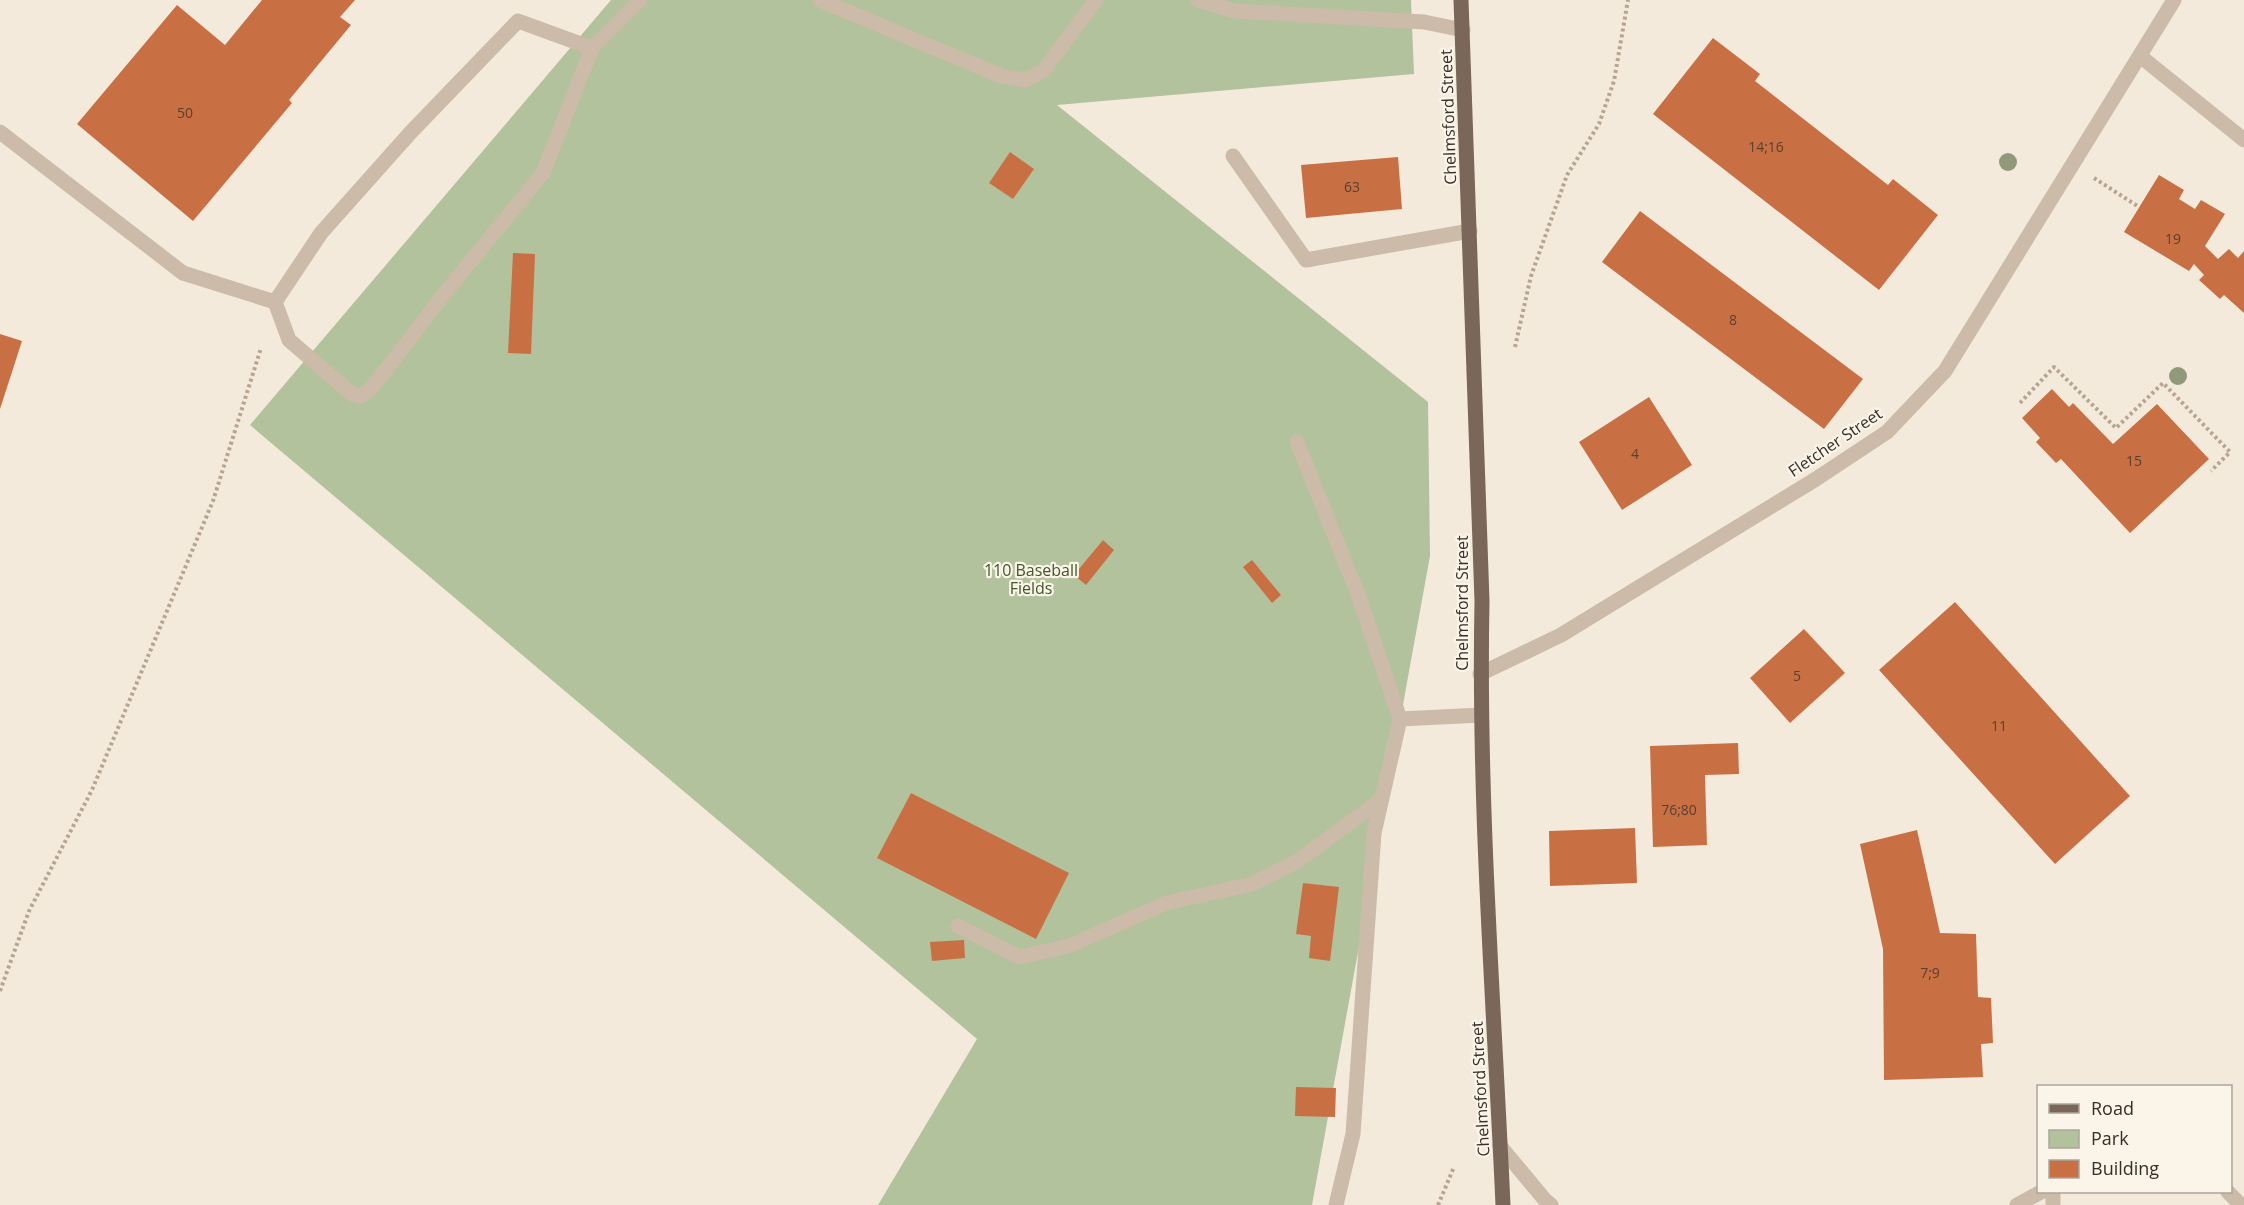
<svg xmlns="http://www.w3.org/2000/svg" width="2244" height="1205" viewBox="0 0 2244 1205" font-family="'Open Sans',sans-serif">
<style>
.green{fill:#b2c29c}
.building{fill:#c87044}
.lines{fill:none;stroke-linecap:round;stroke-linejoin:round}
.path{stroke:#b7a592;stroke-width:4;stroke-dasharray:3 3;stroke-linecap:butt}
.service{stroke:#cbbba8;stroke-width:15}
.minor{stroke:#cbbba8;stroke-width:15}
.tertiary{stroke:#cbbba8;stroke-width:15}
.primary{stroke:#7a6759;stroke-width:15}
.tree{fill:#92997b}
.labels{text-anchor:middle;stroke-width:4.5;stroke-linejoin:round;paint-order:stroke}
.number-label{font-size:14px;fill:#5c3e2f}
.street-label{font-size:16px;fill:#382e28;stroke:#faf4e9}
.park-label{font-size:16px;fill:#43562b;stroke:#faf4e9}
</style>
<rect width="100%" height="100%" fill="#f3eadc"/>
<path class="green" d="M611,0H1411L1414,74L1057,105L1428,402L1430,556L1312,1205H878L977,1039L250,425Z"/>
<path class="building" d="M262,0H355L340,17L351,25L289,100L292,103L193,221L77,124L177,5L225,45Z
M1713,38L1760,74L1755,81L1888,185L1893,179L1938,215L1879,290L1653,114Z
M1010,152L1034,169L1013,199L989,183Z
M1398,157L1402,209L1306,218L1301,165Z
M2159,175L2184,190L2179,199L2195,209L2201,200L2225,214L2205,246L2218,259L2229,249L2238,258L2244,251V313L2224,295L2220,299L2199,280L2204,275L2194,264L2189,271L2124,232Z
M1640,211L1863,379L1824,429L1602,262Z
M513,253L535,254L531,354L508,353Z
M0,334L22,341L0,409Z
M2052,389L2069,407L2073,403L2113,444L2157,404L2209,459L2130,533L2061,459L2056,463L2036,442L2040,438L2022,418Z
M1649,397L1692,465L1622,510L1579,442Z
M1103,540L1114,550L1086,585L1074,575Z
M1252,560L1281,595L1272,603L1243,567Z
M1955,602L2130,796L2055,864L1879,670Z
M1804,629L1845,673L1790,723L1750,678Z
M1738,743L1739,774L1705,775L1707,845L1653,847L1650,746Z
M911,793L1069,873L1036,939L877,858Z
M1635,828L1637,883L1550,886L1549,831Z
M1917,830L1940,933L1976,934L1978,997L1991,998L1993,1043L1981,1044L1983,1077L1884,1080L1883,949L1860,844Z
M1303,883L1339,887L1330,961L1309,958L1311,936L1296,934Z
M964,940L965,958L932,961L930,942Z
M1296,1087L1336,1088L1335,1117L1295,1116Z"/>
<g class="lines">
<path class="path" d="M2094,178L2139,207
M1515,347L1531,276L1567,175L1599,124L1614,81L1628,0
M2020,403L2054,367L2116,428L2163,383L2230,452L2211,471
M0,991L29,911L92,790L213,501L261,348
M1438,1205L1454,1167"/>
<path class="service" d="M820,0L1001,76L1026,80L1044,70L1096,0
M1198,0L1235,11L1424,22L1463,30
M0,132L183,273L275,302
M1233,156L1306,260L1470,231
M275,302L289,340L352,394L361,396L371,389L448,289L543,173L592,48
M275,302L321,233L411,132L518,21L592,48L640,0
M1297,442L1359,597L1400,719L1481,715
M958,926L1019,957L1069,946L1166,903L1252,884L1298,861L1382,799
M1500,1146L1545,1200L1551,1205
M2053,1192V1205
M2228,1192L2241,1205
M1336,1205L1353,1134L1374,833L1400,719
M2017,1205L2041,1192"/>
<path class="minor" d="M2140,56L2244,140"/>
<path class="tertiary" d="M1480,674L1561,635L1816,479L1887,432L1945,371L2174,0"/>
<path class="primary" d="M1461,0L1482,601C1478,802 1494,1004 1503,1205"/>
</g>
<g class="tree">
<circle cx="2008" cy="162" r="9"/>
<circle cx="2178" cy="376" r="9"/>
</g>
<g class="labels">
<g class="number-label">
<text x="185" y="118">50</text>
<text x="1766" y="152">14;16</text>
<text x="1352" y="192">63</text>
<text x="2173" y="244">19</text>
<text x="1733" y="325">8</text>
<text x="1635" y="459">4</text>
<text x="2134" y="466">15</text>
<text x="1797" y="681">5</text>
<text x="1999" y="731">11</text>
<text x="1679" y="815">76;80</text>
<text x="1930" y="978">7;9</text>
</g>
<g class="street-label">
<text transform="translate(1448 117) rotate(-92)" y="6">Chelmsford Street</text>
<text transform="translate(1835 442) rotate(-34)" y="6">Fletcher Street</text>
<text transform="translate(1462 603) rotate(-90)" y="6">Chelmsford Street</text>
<text transform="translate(1480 1089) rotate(-93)" y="6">Chelmsford Street</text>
</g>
<g class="park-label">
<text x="1031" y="576">110 Baseball<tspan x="1031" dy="18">Fields</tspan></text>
</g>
</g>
<rect x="2037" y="1085" width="195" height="108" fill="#faf4e9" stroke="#aca59c" stroke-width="1.5"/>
<rect x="2049" y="1104" width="30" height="9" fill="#7a6759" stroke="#aca59c" stroke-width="1.5"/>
<text x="2091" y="1115" font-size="18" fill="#382e28">Road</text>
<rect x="2049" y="1130" width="30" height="18" fill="#b2c29c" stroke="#aca59c" stroke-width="1.5"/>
<text x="2091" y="1145" font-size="18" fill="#382e28">Park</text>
<rect x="2049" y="1160" width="30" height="18" fill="#c87044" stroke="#aca59c" stroke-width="1.5"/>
<text x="2091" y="1175" font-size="18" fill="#382e28">Building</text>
</svg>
